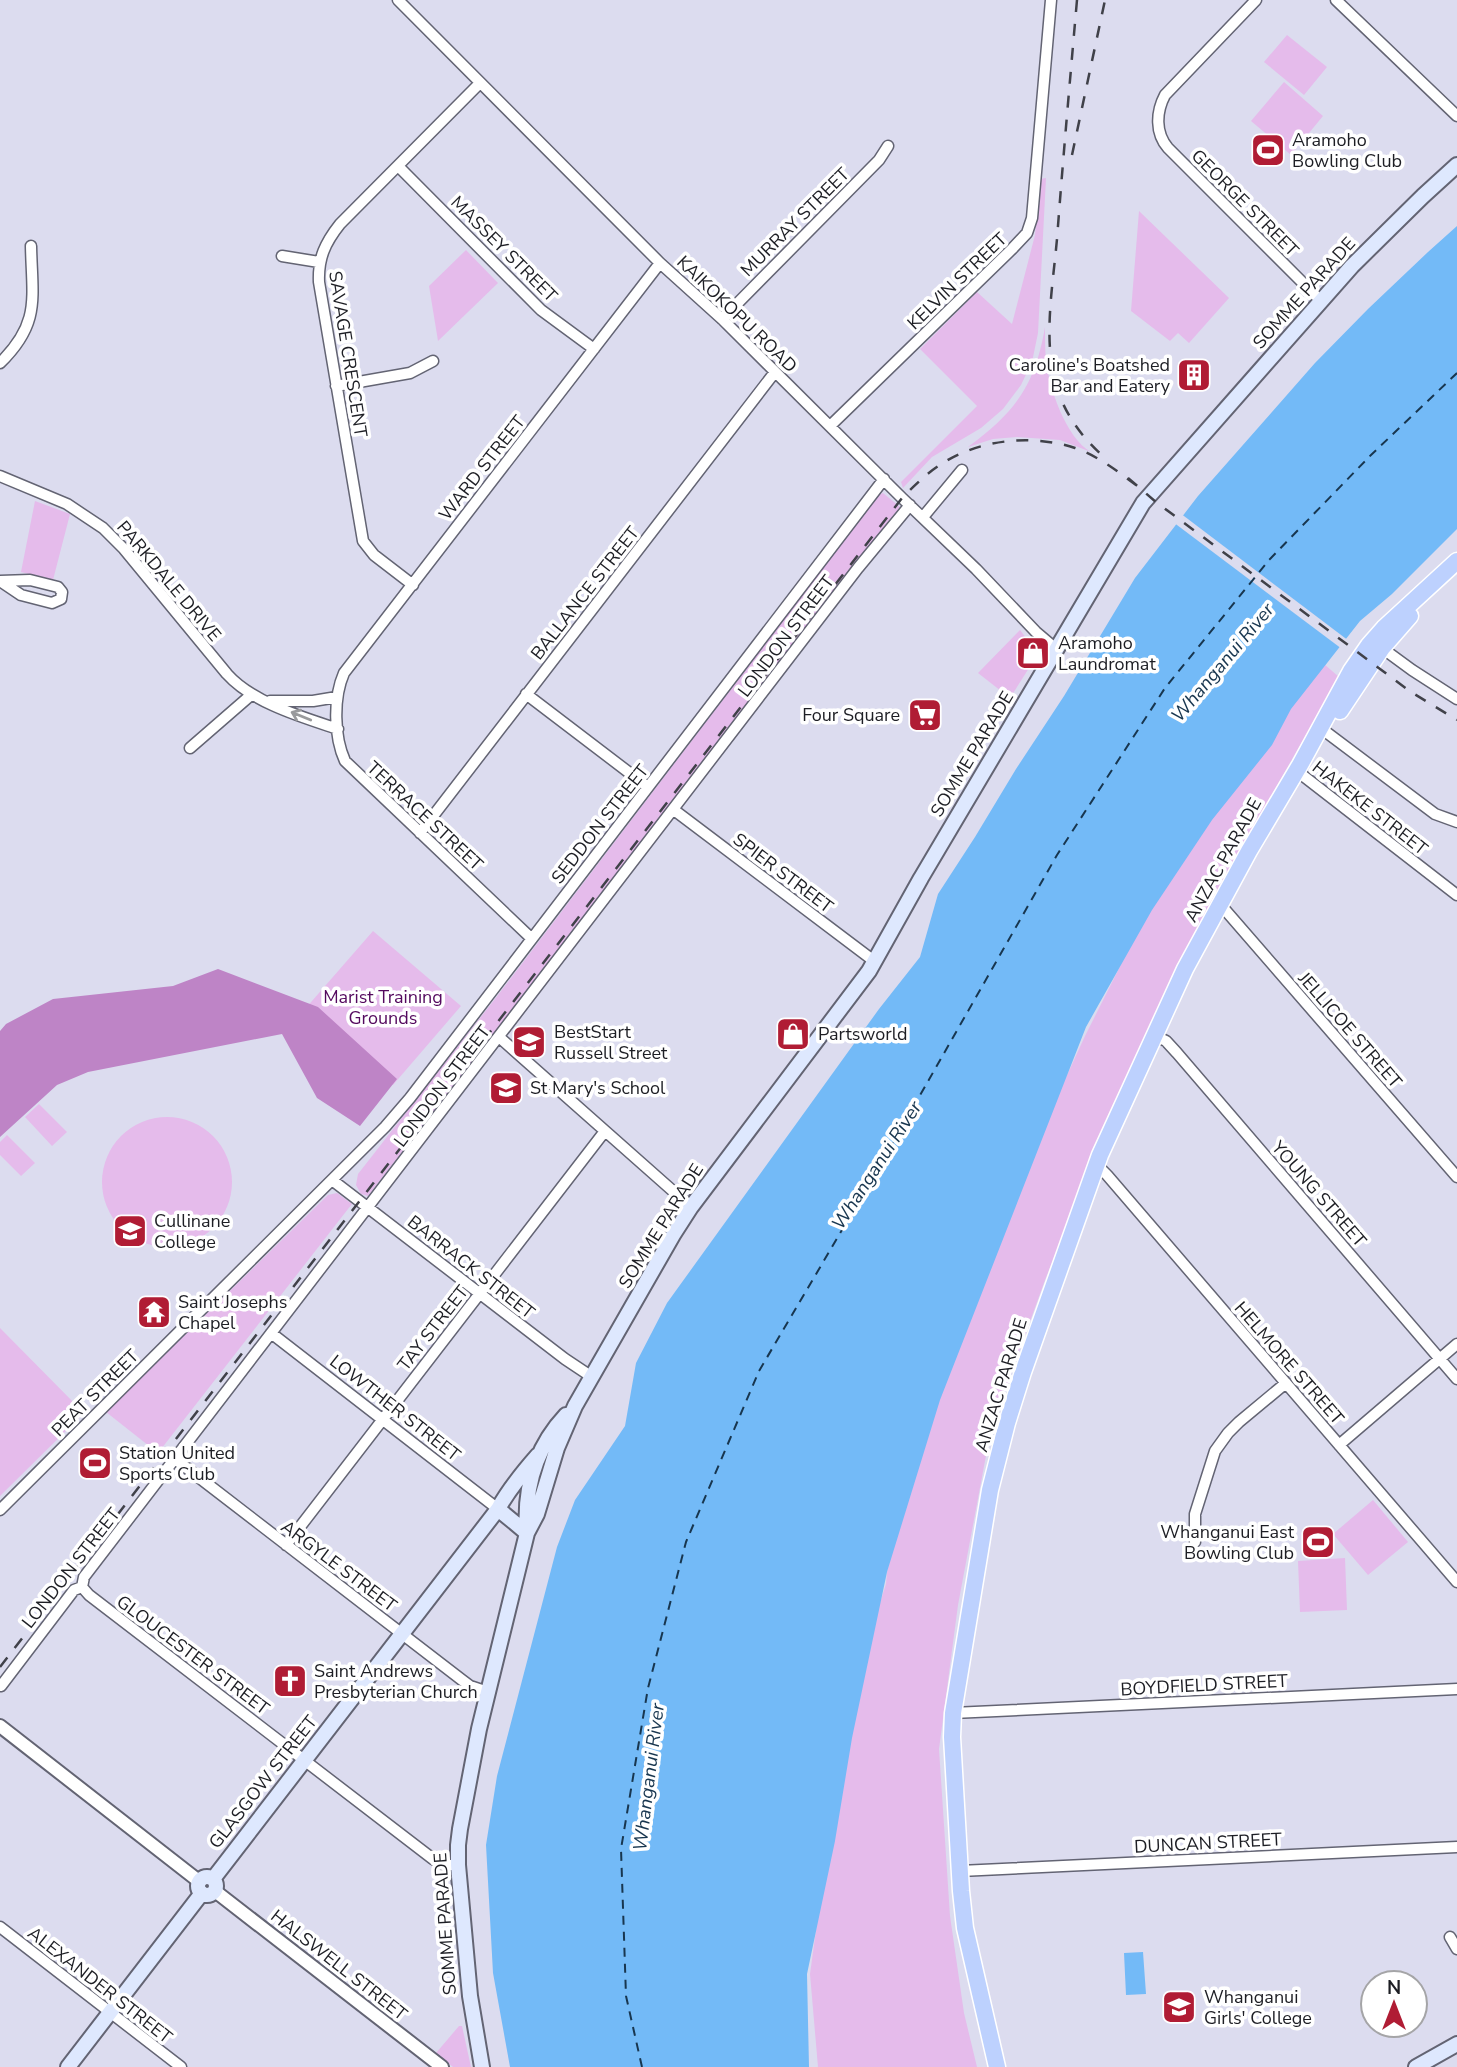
<svg xmlns="http://www.w3.org/2000/svg" width="1457" height="2067" viewBox="0 0 1457 2067" font-family="'Nunito Sans',sans-serif">
<style>
.green{fill:#e5bbeb}
.forest{fill:#be84c6}
.water{fill:#73baf7}
.pier{fill:#dcdcef}
.lines{fill:none;stroke-linecap:round;stroke-linejoin:round}
.ferry{stroke:#18364f;stroke-width:2;stroke-dasharray:9 7;stroke-linecap:butt}
.minor-casing{stroke:#636473;stroke-width:13}
.tertiary-casing{stroke:#636473;stroke-width:16}
.secondary-casing{stroke:#636473;stroke-width:18}
.primary-casing{stroke:#fff;stroke-width:19}
.minor{stroke:#fff;stroke-width:10}
.tertiary{stroke:#fff;stroke-width:12}
.secondary{stroke:#dee8fe;stroke-width:14}
.primary{stroke:#bdd1fe;stroke-width:16}
.rail{stroke:#404149;stroke-width:2.5;stroke-dasharray:12 12;stroke-linecap:butt}
.oneway{stroke:#999a9c}
.labels{text-anchor:middle;stroke-width:7;stroke-linejoin:round;paint-order:stroke}
.poi-label{font-size:18px;fill:#1d1e24;stroke:#fff;text-anchor:start}
.street-label{font-size:18px;fill:#1d1e24;stroke:#fff}
.park-label{font-size:18px;fill:#54095e;stroke:#fff}
.water-label{font-size:19px;font-style:italic;fill:#18364f;stroke:#fff}
</style>
<rect width="100%" height="100%" fill="#dcdcef"/>
<path class="green" d="M1287,35L1327,67L1304,95L1264,62Z
M1284,82L1323,116L1291,155L1251,121Z
M1046,178L1038,333L1032,362L1021,385L1003,409L981,428L932,457L903,488L901,482L977,406L920,349L977,292L1012,324L1035,235L1040,179Z
M1139,211L1229,298L1189,343L1178,333L1170,341L1131,311Z
M466,250L498,283L438,341L429,286Z
M1045,327C1045,338 1045,350 1046,360C1049,388 1066,438 1091,452L1060,440L1017,437L993,439L968,447C1015,412 1035,386 1045,327Z
M883,493L900,507L371,1192L368,1196L361,1194L356,1185L358,1174L498,995L879,495Z
M35,501L70,514L53,580L21,572Z
M1020,630L1033,647L1036,657L1010,698L978,673Z
M1324,664L1339,677L1215,894L1121,1089L1045,1280L991,1429L958,1605L939,1749L950,1916L964,2013L977,2067H818L810,1974L829,1835L853,1686L886,1584L887,1572L909,1484L1018,1182L1085,1036L1161,885L1245,765Z
M373,931L461,1006L393,1085L305,1009Z
M39,1104L67,1132L52,1146L25,1117Z
M102 1182a65 65 0 1 1 130 0a65 65 0 1 1-130 0Z
M7,1135L35,1163L21,1176L0,1155V1142Z
M337,1193L352,1204L348,1209L158,1453L106,1412L328,1195Z
M0,1328L84,1413L0,1496Z
M1373,1500L1408,1542L1368,1575L1333,1534Z
M1345,1558L1347,1610L1300,1612L1298,1561Z
M459,2026H462L471,2067H453L436,2053Z"/>
<path class="forest" d="M218,969L318,1007L397,1079L360,1126L317,1098L282,1034L88,1072L57,1085L0,1137V1031L6,1024L53,999L173,986Z"/>
<path class="water" d="M1457,226V529L1392,594L1360,621L1291,709L1272,745L1212,820L1152,910L1086,1027L940,1400L887,1572L852,1738L835,1841L807,1974L809,2067H510L493,1973L486,1845L497,1776L557,1547L575,1500L625,1426L636,1363L667,1303L879,1009L920,957L938,894L975,837L1016,769L1064,696L1135,578L1198,496L1315,363L1368,309L1428,252Z
M1143,1952L1146,1994L1126,1995L1124,1953Z"/>
<path class="pier" d="M1180,513L1349,641L1342,649L1173,522Z"/>
<g class="lines">
<path class="ferry" d="M642,2067L626,1996L621,1849L648,1688L686,1542L759,1371L882,1162L1057,855L1165,688L1269,560L1371,455L1457,373"/>
<g class="minor-casing">
<path id="minor" d="M398,0L660,263L722,319L902,498L976,569L1036,632L1056,649
M1256,0L1165,95C1156,112 1155,133 1168,148L1321,301
M1336,0L1457,116
M398,166L541,310L594,349
M282,256L319,262
M722,319L879,160L888,146
M0,363C41,323 32,298 31,246
M336,386L410,373L433,361
M830,426L1012,249L1027,233L1032,218L1051,0
M0,476L67,504L103,528L124,549L227,674C253,703 302,717 338,729
M923,517L962,470
M30,580L58,587L62,592L61,599L52,603L21,595L0,581Z
M413,585L374,555L363,541L319,282C318,258 325,243 340,224L480,83
M1382,648L1412,670L1457,699
M526,694L648,787
M270,701H313L337,697
M1326,732L1435,814L1457,822
M190,748L251,695
M1297,771L1457,895
M674,810L874,961
M420,833L775,372
M1220,904L1457,1177
M531,938L345,761C334,737 333,698 344,673L660,263
M1153,1035L1166,1041L1177,1053L1457,1379
M499,1037L691,1207
M1095,1168L1101,1169L1107,1175L1457,1582
M332,1180L565,1359L592,1377
M271,1333L498,1509
M1339,1445L1457,1344
M175,1459L462,1680L470,1686L488,1692
M0,1510L385,1127L410,1098L884,479
M1195,1542V1514L1215,1451L1228,1433L1239,1422L1286,1383
M286,1545L605,1131
M82,1587L89,1595L433,1859L444,1865H458
M1,1686L74,1590L82,1587L84,1577L858,568L910,505
M953,1713L1457,1689
M960,1871L1457,1847
M0,1927L181,2067
M1450,1937L1457,1949"/>
</g>
<g class="tertiary-casing">
<path id="tertiary" d="M0,1726L200,1882
M215,1891L442,2067"/>
</g>
<g class="secondary-casing">
<path id="secondary" d="M498,1509L527,1533
M527,1532C524,1487 535,1448 566,1415
M198 1886a9 9 0 1 1 18 0a9 9 0 1 1-18 0Z
M213,1879L498,1509C509,1489 523,1472 538,1455
M68,2067L202,1893
M482,2067L470,1996L458,1865V1845L460,1829L479,1729L527,1533L537,1514L557,1448L575,1406L673,1235L691,1207L869,971L921,878L1143,503L1352,266L1423,196L1457,165
M1416,2067L1457,2044"/>
</g>
<g class="primary-casing">
<path id="primary" d="M1340,711L1382,648L1410,616
M997,2067L965,1928L961,1891L952,1737L953,1713L990,1490L1007,1423L1023,1372L1100,1155L1185,969L1249,851L1300,765L1351,671L1369,645L1384,628L1457,561"/>
</g>
<use href="#minor" class="minor"/>
<use href="#tertiary" class="tertiary"/>
<use href="#secondary" class="secondary"/>
<use href="#primary" class="primary"/>
<path class="rail" d="M1077,0C1070,80 1063,159 1057,239C1053,284 1044,333 1054,377C1061,409 1080,436 1104,457
M1072,155L1105,0
M1128,478L1156,502L1411,692L1457,720
M0,1667L902,498C915,485 928,472 943,463C981,439 1033,434 1075,448C1098,456 1117,471 1136,485"/>
</g>
<defs><path id="oneway-shaft" d="M-6 0H5M1.5-3L5.5 0L1.5 3" fill="none" stroke-width="1.6" stroke-linecap="round" stroke-linejoin="round" transform="scale(1.75)"/></defs>
<use class="oneway" href="#oneway-shaft" transform="translate(301 716) rotate(-158)"/>
<defs>
<g id="stadium-square" transform="scale(1.75)"><rect x="-9" y="-9" width="18" height="18" rx="4" fill="#b01c34" stroke="#fff"/><path d="M0-5a6.5 5 0 1 0 0 10a6.5 5 0 1 0 0-10ZM-3.5-1.8h7v3.6h-7Z" fill="#fff"/></g>
<g id="building-square" transform="scale(1.75)"><rect x="-9" y="-9" width="18" height="18" rx="4" fill="#b01c34" stroke="#fff"/><path d="M-4-6H4V6H1V3H-1V6H-4ZM-2.5-4.3h1.7v1.8h-1.7ZM.8-4.3h1.7v1.8H.8ZM-2.5-1h1.7V.8h-1.7ZM.8-1h1.7V.8H.8Z" fill="#fff"/></g>
<g id="shop-square" transform="scale(1.75)"><rect x="-9" y="-9" width="18" height="18" rx="4" fill="#b01c34" stroke="#fff"/><path d="M-5-2.5h2.3a2.7 3.5 0 0 1 5.4 0H5L5.5 6h-11ZM-1.5-2.5h3a1.5 2.3 0 0 0-3 0Z" fill="#fff"/></g>
<g id="supermarket-square" transform="scale(1.75)"><rect x="-9" y="-9" width="18" height="18" rx="4" fill="#b01c34" stroke="#fff"/><path d="M-6-5.5h2.5l.6 2H6L4.5 2H-2.5L-4.4-4H-6ZM-1.5 3.2a1.3 1.3 0 1 0 .1 0ZM3 3.2a1.3 1.3 0 1 0 .1 0Z" fill="#fff"/></g>
<g id="school-square" transform="scale(1.75)"><rect x="-9" y="-9" width="18" height="18" rx="4" fill="#b01c34" stroke="#fff"/><path d="M0-5L7-2L0 1L-7-2ZM-4 1L0 2.5L4 1V4Q0 6-4 4Z" fill="#fff"/></g>
<g id="temple-square" transform="scale(1.75)"><rect x="-9" y="-9" width="18" height="18" rx="4" fill="#b01c34" stroke="#fff"/><path d="M0-6L5-2H3V0L6.5 2.5H4V6H1.5V3h-3V6H-4V2.5H-6.5L-3 0V-2H-5Z" fill="#fff"/></g>
<g id="church-square" transform="scale(1.75)"><rect x="-9" y="-9" width="18" height="18" rx="4" fill="#b01c34" stroke="#fff"/><path d="M-1.2-6h2.4v3.5h3.3v2.4h-3.3V6h-2.4V-.1h-3.3v-2.4h3.3Z" fill="#fff"/></g>
</defs>
<g fill-rule="evenodd">
<use href="#stadium-square" x="1268" y="150"/>
<use href="#building-square" x="1194" y="375"/>
<use href="#shop-square" x="1033" y="653"/>
<use href="#supermarket-square" x="925" y="715"/>
<use href="#shop-square" x="793" y="1034"/>
<use href="#school-square" x="529" y="1042"/>
<use href="#school-square" x="506" y="1088"/>
<use href="#school-square" x="130" y="1231"/>
<use href="#temple-square" x="154" y="1312"/>
<use href="#stadium-square" x="95" y="1463"/>
<use href="#stadium-square" x="1318" y="1542"/>
<use href="#church-square" x="290" y="1681"/>
<use href="#school-square" x="1179" y="2007"/>
</g>
<g class="labels">
<g class="poi-label">
<text x="1292" y="146">Aramoho<tspan x="1292" dy="21">Bowling Club</tspan></text>
<text x="1170" y="371" text-anchor="end">Caroline's Boatshed<tspan x="1170" dy="21">Bar and Eatery</tspan></text>
<text x="1058" y="649">Aramoho<tspan x="1058" dy="21">Laundromat</tspan></text>
<text x="900" y="721" text-anchor="end">Four Square</text>
<text x="554" y="1038">BestStart<tspan x="554" dy="21">Russell Street</tspan></text>
<text x="818" y="1040">Partsworld</text>
<text x="530" y="1094">St Mary's School</text>
<text x="154" y="1227">Cullinane<tspan x="154" dy="21">College</tspan></text>
<text x="178" y="1308">Saint Josephs<tspan x="178" dy="21">Chapel</tspan></text>
<text x="119" y="1459">Station United<tspan x="119" dy="21">Sports Club</tspan></text>
<text x="1294" y="1538" text-anchor="end">Whanganui East<tspan x="1294" dy="21">Bowling Club</tspan></text>
<text x="314" y="1677">Saint Andrews<tspan x="314" dy="21">Presbyterian Church</tspan></text>
<text x="1204" y="2003">Whanganui<tspan x="1204" dy="21">Girls' College</tspan></text>
</g>
<g class="street-label">
<text transform="translate(1245 203) rotate(45)" y="6">GEORGE STREET</text>
<text transform="translate(795 222) rotate(-45)" y="6">MURRAY STREET</text>
<text transform="translate(504 249) rotate(45)" y="6">MASSEY STREET</text>
<text transform="translate(957 281) rotate(-44)" y="6">KELVIN STREET</text>
<text transform="translate(1304 293) rotate(-48)" y="6">SOMME PARADE</text>
<text transform="translate(737 314) rotate(44)" y="6">KAIKOKOPU ROAD</text>
<text transform="translate(348 354) rotate(81)" y="6">SAVAGE CRESCENT</text>
<text transform="translate(482 468) rotate(-52)" y="6">WARD STREET</text>
<text transform="translate(169 581) rotate(50)" y="6">PARKDALE DRIVE</text>
<text transform="translate(585 593) rotate(-52)" y="6">BALLANCE STREET</text>
<text transform="translate(786 636) rotate(-53)" y="6">LONDON STREET</text>
<text transform="translate(972 754) rotate(-59)" y="6">SOMME PARADE</text>
<text transform="translate(1370 808) rotate(38)" y="6">HAKEKE STREET</text>
<text transform="translate(425 816) rotate(43)" y="6">TERRACE STREET</text>
<text transform="translate(600 824) rotate(-52)" y="6">SEDDON STREET</text>
<text transform="translate(1223 860) rotate(-61)" y="6">ANZAC PARADE</text>
<text transform="translate(783 873) rotate(37)" y="6">SPIER STREET</text>
<text transform="translate(1350 1030) rotate(49)" y="6">JELLICOE STREET</text>
<text transform="translate(442 1086) rotate(-53)" y="6">LONDON STREET</text>
<text transform="translate(1319 1194) rotate(49)" y="6">YOUNG STREET</text>
<text transform="translate(661 1226) rotate(-58)" y="6">SOMME PARADE</text>
<text transform="translate(471 1267) rotate(38)" y="6">BARRACK STREET</text>
<text transform="translate(433 1328) rotate(-52)" y="6">TAY STREET</text>
<text transform="translate(1289 1363) rotate(49)" y="6">HELMORE STREET</text>
<text transform="translate(1001 1385) rotate(-73)" y="6">ANZAC PARADE</text>
<text transform="translate(95 1393) rotate(-45)" y="6">PEAT STREET</text>
<text transform="translate(395 1408) rotate(38)" y="6">LOWTHER STREET</text>
<text transform="translate(339 1566) rotate(37)" y="6">ARGYLE STREET</text>
<text transform="translate(71 1568) rotate(-52)" y="6">LONDON STREET</text>
<text transform="translate(193 1655) rotate(37)" y="6">GLOUCESTER STREET</text>
<text transform="translate(1204 1685) rotate(-3)" y="6">BOYDFIELD STREET</text>
<text transform="translate(263 1782) rotate(-52)" y="6">GLASGOW STREET</text>
<text transform="translate(1208 1843) rotate(-3)" y="6">DUNCAN STREET</text>
<text transform="translate(445 1924) rotate(-94)" y="6">SOMME PARADE</text>
<text transform="translate(339 1965) rotate(38)" y="6">HALSWELL STREET</text>
<text transform="translate(100 1985) rotate(38)" y="6">ALEXANDER STREET</text>
</g>
<g class="park-label">
<text x="383" y="1003">Marist Training<tspan x="383" dy="21">Grounds</tspan></text>
</g>
<g class="water-label">
<text transform="translate(1222 662) rotate(-50)" y="7">Whanganui River</text>
<text transform="translate(876 1165) rotate(-57)" y="7">Whanganui River</text>
<text transform="translate(648 1777) rotate(-83)" y="7">Whanganui River</text>
</g>
</g>
<g transform="translate(1394 2004)"><circle r="33" fill="#ffffff" stroke="#a5a5a7" stroke-width="2"/>
<path d="M0-5L12 26L0 18L-12 26Z" fill="#b01c34"/>
<text y="-10" font-size="19" font-weight="bold" text-anchor="middle" fill="#1d1e24">N</text>
</g>
</svg>
